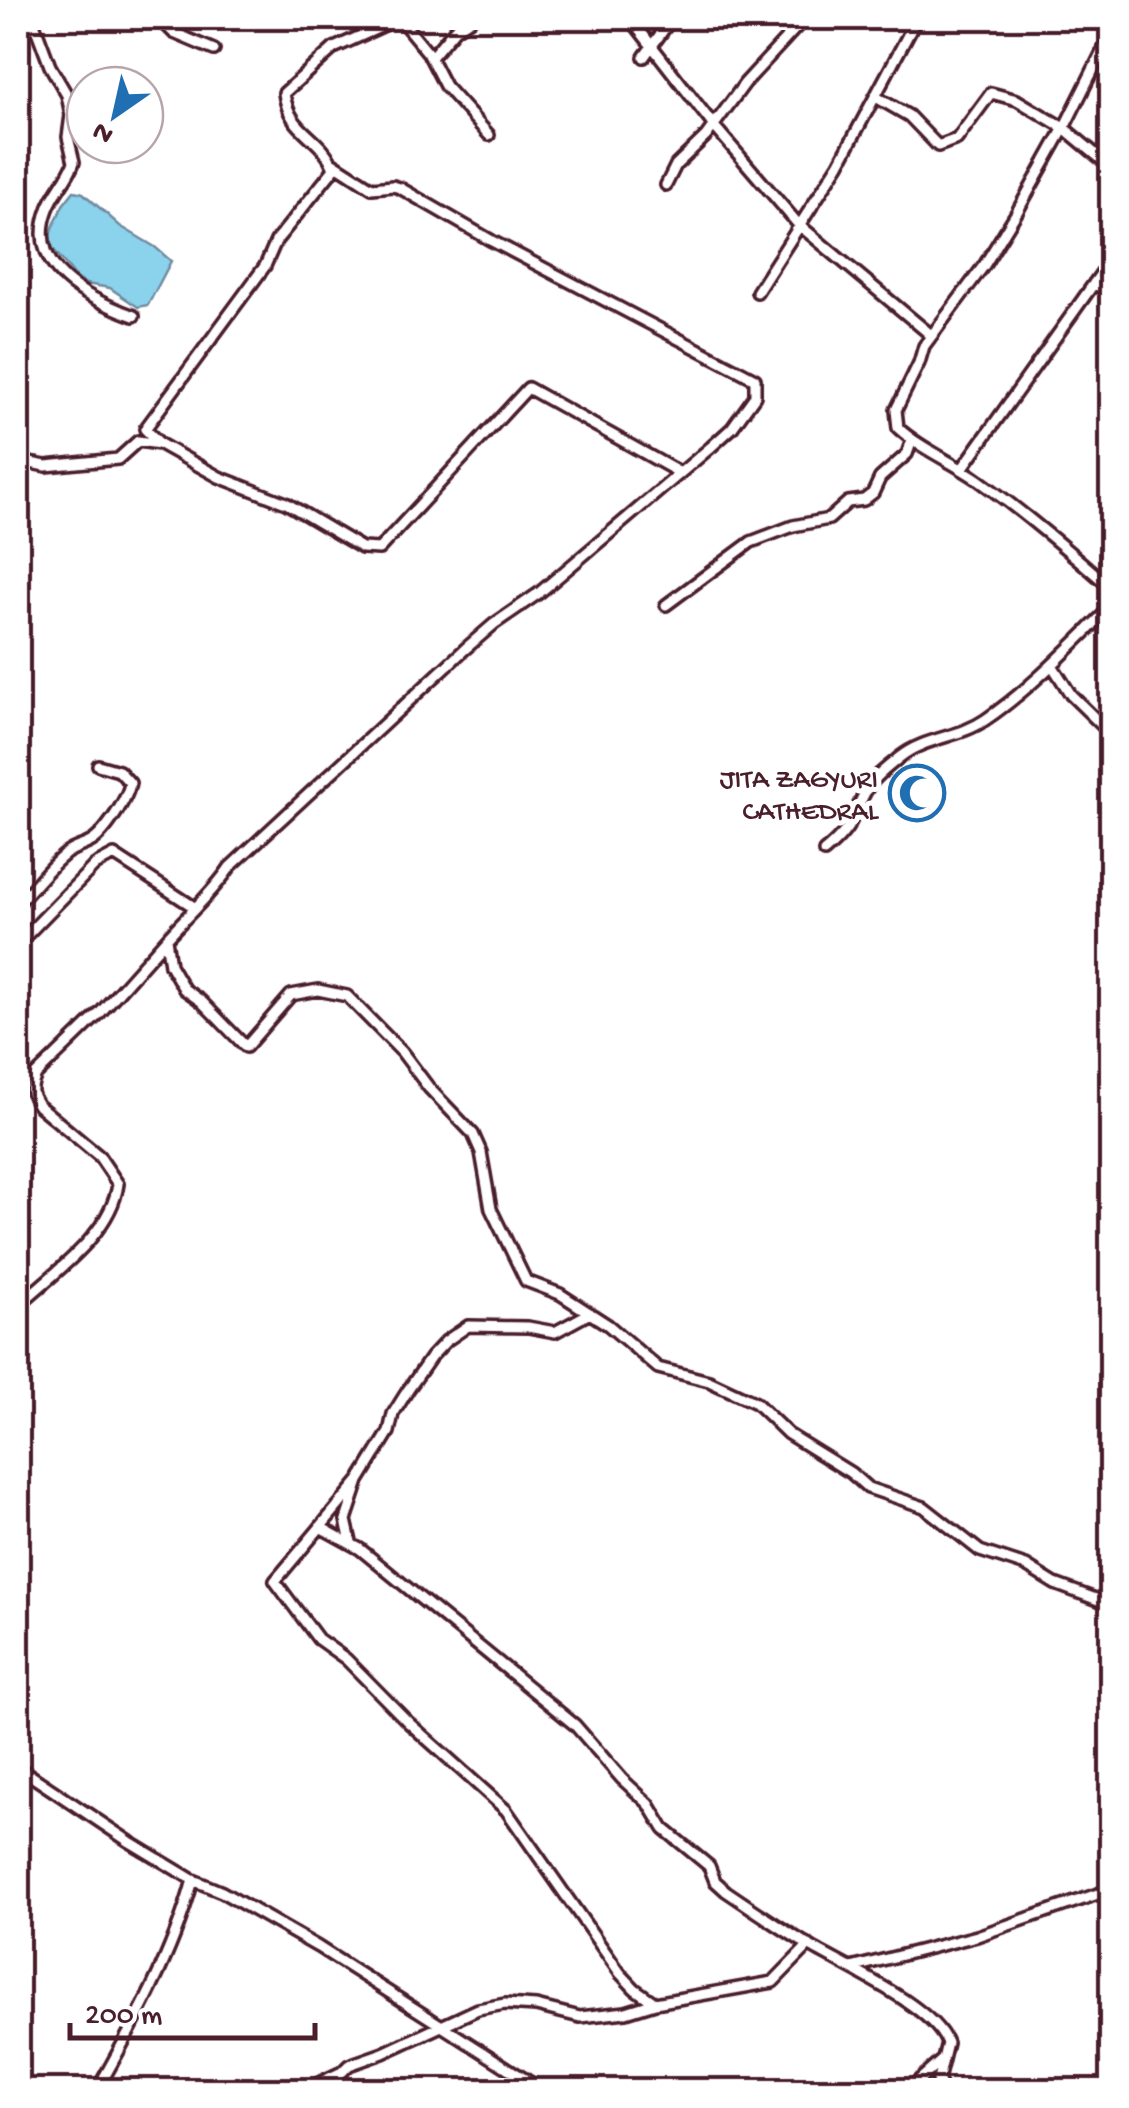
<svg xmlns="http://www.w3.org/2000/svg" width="1129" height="2108" viewBox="0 0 1129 2108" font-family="'Gochi Hand',sans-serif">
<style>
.water{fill:#8bd3ed;stroke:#718b9f;stroke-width:2.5}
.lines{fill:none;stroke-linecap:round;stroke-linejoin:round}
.street-casing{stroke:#4a1f2b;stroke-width:16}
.street{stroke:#fff;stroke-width:9}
.labels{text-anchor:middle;stroke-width:10;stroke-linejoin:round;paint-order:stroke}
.poi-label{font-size:28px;fill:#4a1f2b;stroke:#fff;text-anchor:end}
</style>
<rect width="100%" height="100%" fill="#fff"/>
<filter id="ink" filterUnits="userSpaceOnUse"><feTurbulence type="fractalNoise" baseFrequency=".01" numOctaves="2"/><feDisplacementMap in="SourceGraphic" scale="20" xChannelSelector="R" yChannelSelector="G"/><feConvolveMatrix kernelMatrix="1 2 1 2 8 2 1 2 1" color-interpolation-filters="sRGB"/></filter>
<g filter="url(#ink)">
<path class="water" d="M74,191L83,193L120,226L155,247L171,261L148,305L138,307L110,288L86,284L76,278L47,241L63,205Z"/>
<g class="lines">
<g class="street-casing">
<path id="street" d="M32,18L50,66L67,95L71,115L68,137L74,162C68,179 54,192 48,209C25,269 88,299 134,316
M159,18L174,33L214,50
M399,18L428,53L445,86L489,135
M630,18L714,126L798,224L931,335
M1112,32L1064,128L1017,212L985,264L924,346L919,363L896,410L898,428C921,449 951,461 977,479C1025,513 1068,550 1112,589
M433,55L455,29L472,18
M644,57L672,18
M876,97L909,116L938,146L957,139L991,93L1017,100L1064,128L1112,168
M333,163L372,188L393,186L400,188L492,241L755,379V396L732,428L711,447L539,593L494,624L465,649L230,867C213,893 187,915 166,939L170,965L184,989L201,1001L246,1047L291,995L318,990L347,996L402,1052L429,1088L473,1134L481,1152L491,1209L526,1281L560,1294L608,1325L658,1368L709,1381L756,1403L788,1434L851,1473L868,1488L924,1507L980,1551L1026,1566L1055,1584L1112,1605
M666,185L676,165L706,136L745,83L805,18
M1094,283L1112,295
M757,292L839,164L917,18
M158,442L145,429L265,266L276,241L334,169C322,135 289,134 284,93L334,48L400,18
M18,454L30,463L46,466L118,459L138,441L160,444L219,477L286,503L362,548L379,549L528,388L680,473
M962,469L1112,258
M666,605L751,542L793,526L829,519L848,502L864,500L873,493L880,478L907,454L912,440
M1052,665L1071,695L1112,735
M824,852C855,826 850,819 867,789C874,777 889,766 900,757C925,737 959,738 985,720C1031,689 1072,645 1112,606
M18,903C34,888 46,870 63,856C71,848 82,847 92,841C105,833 128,798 130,783L119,771L98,765
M18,944L95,865L114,855L194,907
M18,1306C53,1273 111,1235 118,1184L99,1156L39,1106C30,1094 30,1088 36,1075L100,1013L166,939
M320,1527L360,1549L575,1725L622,1779L649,1804L664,1829L709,1866L715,1881L726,1891C754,1910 782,1929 810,1946C845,1967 933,2006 947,2043L938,2080L944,2090
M351,1542L346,1520L359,1481L389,1432L393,1414L408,1390L431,1357L446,1341L468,1326L528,1327L555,1332L590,1313
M18,1767L130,1842L193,1880L222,1892L318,1947L542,2090
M851,1968L977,1936L1112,1889
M655,2003L773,1982L809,1945
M97,2090C135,2023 172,1956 193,1880
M304,2090L342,2072L349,2065L383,2053L478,2009L505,2004L536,2006L580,2017L626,2012L655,2003L635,1989L620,1973L506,1810L409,1723L346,1659L318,1639L275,1581L359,1481
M908,2090L942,2060"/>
</g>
<use href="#street" class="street"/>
</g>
</g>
<defs>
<g id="mosque-ring" transform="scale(2.875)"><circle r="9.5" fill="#fff" stroke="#1f6fb2" stroke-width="1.5"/><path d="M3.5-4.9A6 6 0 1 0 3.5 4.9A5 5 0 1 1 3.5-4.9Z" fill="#1f6fb2"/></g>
</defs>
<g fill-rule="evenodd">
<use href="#mosque-ring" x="917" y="793"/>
</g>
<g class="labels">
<g class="poi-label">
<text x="878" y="787">JITA ZAGYURI<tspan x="878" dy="32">CATHEDRAL</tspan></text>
</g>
</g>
<rect width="1129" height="2108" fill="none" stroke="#fff" stroke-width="60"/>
<rect x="30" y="30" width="1069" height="2048" fill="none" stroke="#4a1f2b" stroke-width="4" filter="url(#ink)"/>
<g transform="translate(115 115) rotate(214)"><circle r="48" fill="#ffffff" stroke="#b7a5aa" stroke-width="2.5"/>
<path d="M0-8L18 38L0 25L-18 38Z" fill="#1f6fb2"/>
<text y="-15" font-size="28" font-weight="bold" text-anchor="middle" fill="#4a1f2b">N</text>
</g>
<path d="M70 2023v15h245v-15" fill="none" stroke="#4a1f2b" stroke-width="5"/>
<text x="85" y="2023" font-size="30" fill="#4a1f2b" stroke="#ffffff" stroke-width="8" paint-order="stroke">200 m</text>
</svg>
